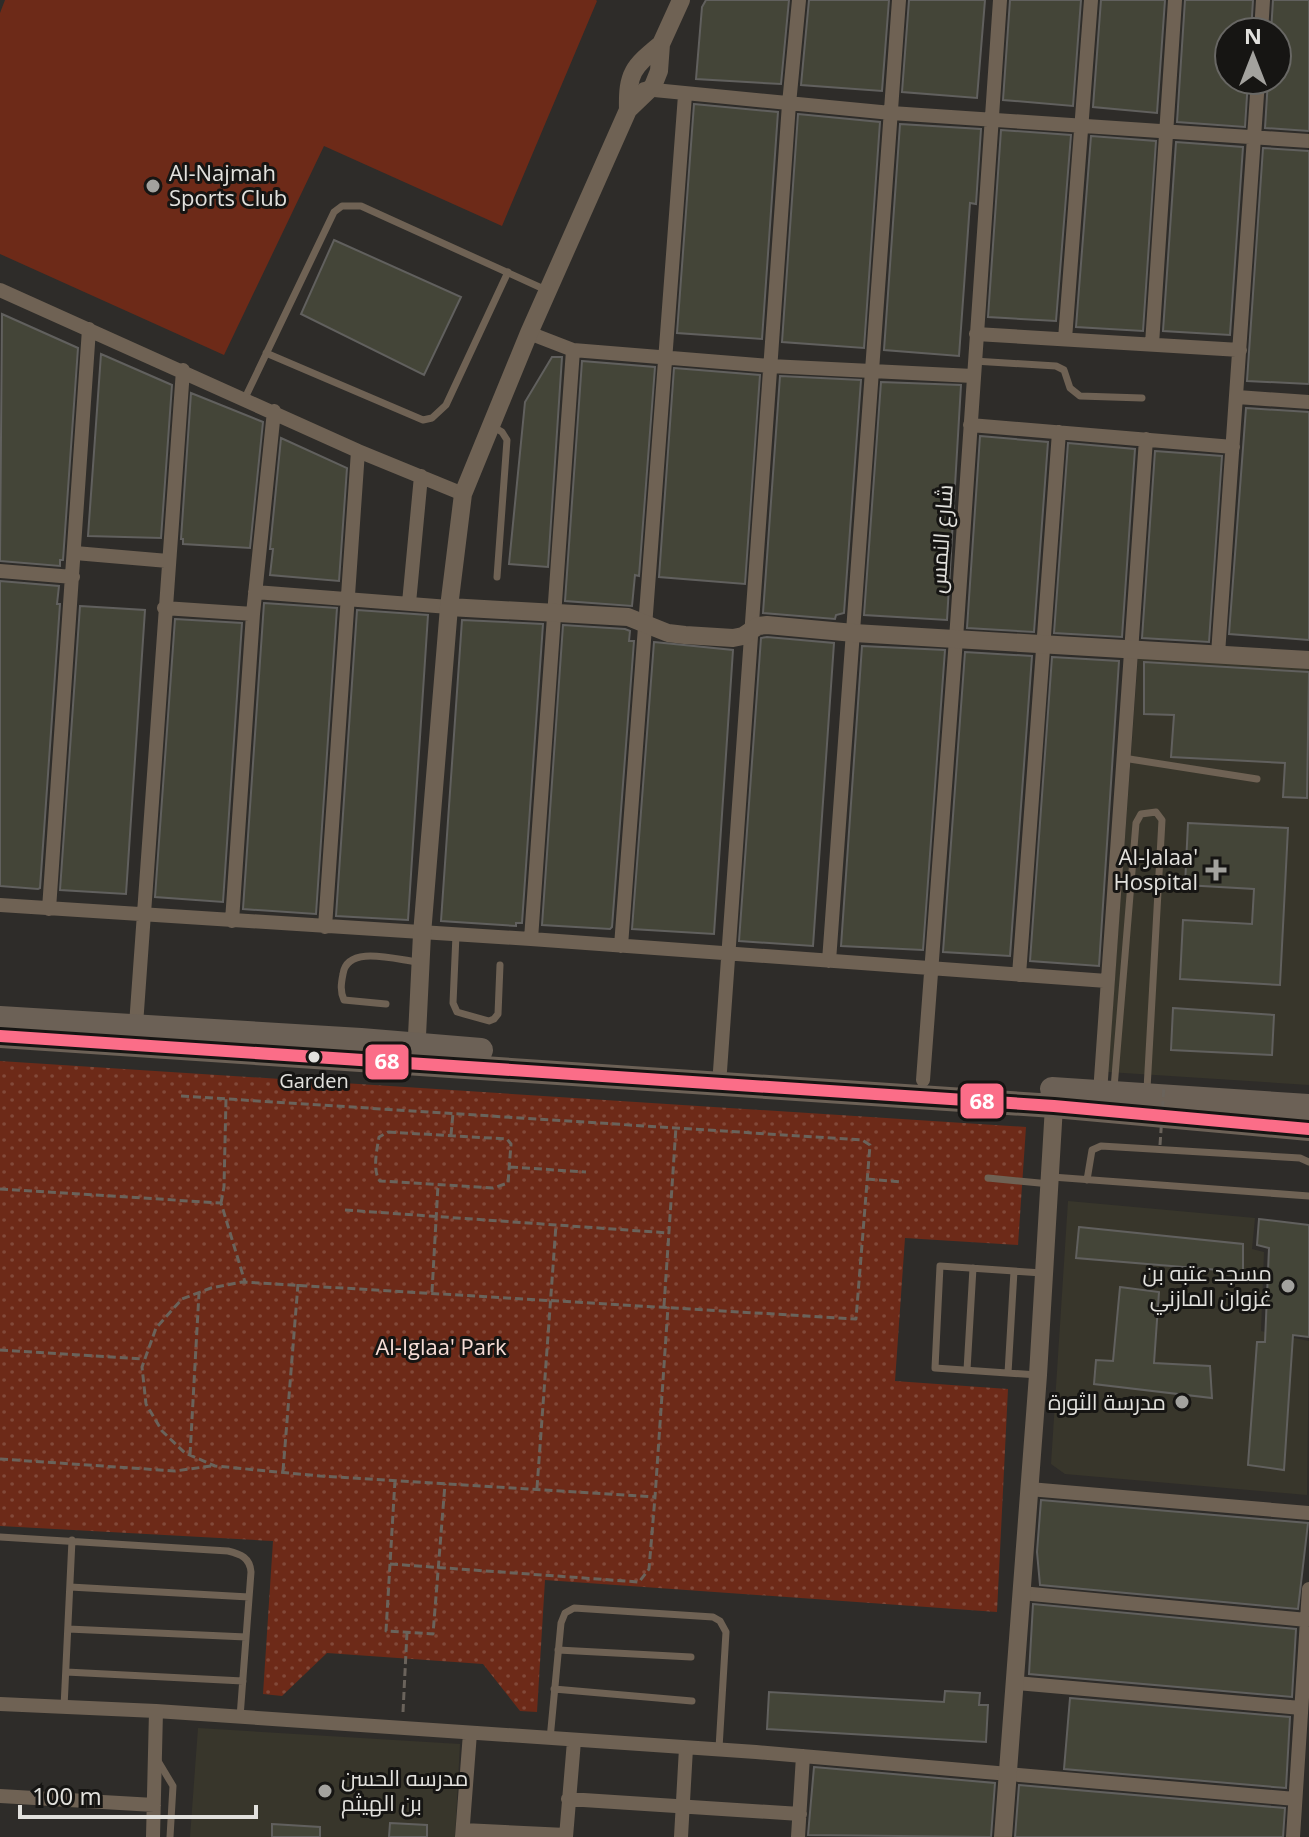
<svg xmlns="http://www.w3.org/2000/svg" width="1309" height="1837" viewBox="0 0 1309 1837" font-family="'Open Sans',Cairo,sans-serif">
<style>
.built{fill:#38362b}
.grass{fill:#6d2a18}
.park{fill:url(#park-dots)}
.building{fill:#444538;stroke:#61605e;stroke-width:2}
.lines{fill:none;stroke-linecap:round;stroke-linejoin:round}
.path{stroke:#6a635b;stroke-width:3;stroke-dasharray:8 4;stroke-linecap:butt}
.service{stroke:#6f6254;stroke-width:7}
.minor{stroke:#6f6254;stroke-width:14}
.tertiary{stroke:#6f6254;stroke-width:18}
.trunk{stroke:#6c6156;stroke-width:24}
.path-bridge{stroke:#6a635b;stroke-width:3;stroke-dasharray:8 4;stroke-linecap:butt}
.bus-1-casing{stroke:#161513;stroke-width:18}
.bus-1{stroke:#fb6d88;stroke-width:12}
.poi-dot{fill:#a3a29e;stroke:#161513;stroke-width:3}
.bus-dot{fill:#e2e1dd;stroke:#161513;stroke-width:3}
.labels{text-anchor:middle;stroke-width:6;stroke-linejoin:round;paint-order:stroke}
.bus-label{font-size:20px;fill:#e2e1dd;stroke:#161513}
.poi-label{font-size:22px;fill:#e2e1dd;stroke:#161513;text-anchor:end}
.street-label{font-size:22px;fill:#e2e1dd;stroke:#161513}
.park-label{font-size:22px;fill:#f7ded7;stroke:#161513}
.line-badge{stroke:#161513;stroke-width:3}
.badge-label{font-size:22px;text-anchor:middle;font-weight:bold;fill:#fff}
</style>
<defs>
<pattern id="park-dots" width="8" height="8" patternUnits="userSpaceOnUse" patternTransform="scale(2)"><rect width="8" height="8" fill="#6d2a18"/><path d="M2 2h.1M6 6h.1" fill="none" stroke="#824939" stroke-width="1.8" stroke-linecap="round"/></pattern>
</defs>
<rect width="100%" height="100%" fill="#2e2c29"/>
<path class="built" d="M1138,657L1309,667V1085L1108,1072Z
M1068,1201L1255,1218L1252,1249L1264,1252L1261,1331L1309,1341L1307,1495L1065,1474L1051,1464Z
M198,1728L460,1744L455,1837H190Z"/>
<path class="grass" d="M5,0H596L597,1L502,226L324,146L224,355L0,254V13Z"/>
<path class="park" d="M0,1061L1026,1127L1018,1245L905,1238L895,1381L1008,1389L997,1612L545,1580L537,1712L520,1711L483,1664L327,1653L282,1696L263,1694L273,1541L0,1526Z"/>
<path class="building" d="M706,0H789L781,84L696,79L702,7Z
M809,0H889L882,91L801,85Z
M909,0H985L977,98L902,92Z
M1010,0H1081L1073,106L1003,100Z
M1101,0H1165L1157,113L1093,107Z
M1185,0H1253L1251,32H1229V80H1248L1245,127L1177,122Z
M1273,0H1309V131L1265,128L1268,80H1277V32H1271Z
M694,104L778,112L762,339L677,333Z
M798,114L880,122L864,348L782,342Z
M900,124L981,129L976,204L970,203L959,356L884,350Z
M1001,130L1071,135L1056,321L988,317Z
M1091,136L1156,141L1143,331L1076,327Z
M1176,142L1243,147L1230,335L1163,331Z
M1263,148L1309,151V384L1247,381Z
M334,240L461,297L424,375L301,314Z
M2,314L78,348L63,560H60V566L0,561Z
M101,354L172,385L161,538L88,536Z
M552,357H562L548,567L509,564L525,402Z
M582,361L655,367L639,576L635,575L632,606L565,601Z
M674,368L760,375L745,584L659,577Z
M780,376L861,380L844,613L836,615L835,619L763,613Z
M881,382L961,385L947,620L864,615Z
M191,393L263,422L250,548L183,544V539H181Z
M1246,408L1309,412V640L1229,634Z
M980,436L1048,442L1034,632L967,628Z
M281,438L347,468L339,581L270,575L273,549H270Z
M1068,443L1135,449L1122,637L1054,633Z
M1155,451L1222,456L1209,642L1142,638Z
M0,581L59,586L57,604H60L40,888L38,889L0,886Z
M264,603L337,608L316,914L243,909Z
M80,606L145,610L126,894L60,890Z
M357,610L428,615L408,920L336,916Z
M175,619L242,623L223,902L155,897Z
M462,620L543,624L522,923H516V926L441,921Z
M563,625L625,629L630,631L629,641H634L612,927L610,929L542,925Z
M767,637L834,643L813,946L739,941L761,638Z
M654,642L733,650L714,934L632,929Z
M862,646L945,650L923,950L841,946Z
M965,652L1032,656L1010,956L943,952Z
M1052,657L1119,661L1099,966L1030,961Z
M1144,662L1309,672L1307,798L1283,797L1285,763L1171,757L1174,715L1144,714Z
M1188,823L1288,828L1280,985L1180,979L1183,920L1252,924L1254,889L1185,885Z
M1173,1008L1274,1015L1272,1055L1171,1050Z
M1259,1219L1309,1225V1337L1293,1335L1284,1470L1248,1465L1257,1342H1265L1269,1248L1257,1245Z
M1079,1227L1243,1244V1272L1076,1258Z
M1120,1287L1159,1292L1154,1363L1210,1366L1212,1398L1094,1384L1096,1360L1113,1361Z
M1041,1500L1308,1523L1298,1609L1040,1585L1037,1552Z
M1033,1604L1296,1629L1292,1697L1029,1674Z
M945,1691L980,1693L979,1705H988L986,1742L767,1729L769,1692L944,1702Z
M1070,1698L1290,1717L1286,1788L1064,1769Z
M814,1767L995,1783L991,1837L808,1835Z
M1019,1785L1285,1808L1283,1837H1015Z
M390,1823L427,1825V1837H389Z
M272,1824L320,1827V1837H272Z"/>
<g class="lines">
<path class="path" d="M181,1096L862,1140L870,1145L856,1319L242,1282L211,1288L182,1299L156,1328L142,1367L146,1404L162,1431L185,1453L215,1466L320,1476L655,1497L668,1307
M388,1132L507,1139L511,1144L508,1183L493,1188L380,1181C372,1171 377,1149 379,1137Z
M451,1135L453,1113
M510,1167L586,1172
M867,1179L903,1182
M0,1189L221,1203L245,1282
M221,1203L224,1187L226,1099
M345,1210L669,1233
M432,1292L438,1185
M664,1306L676,1127
M0,1350L144,1359
M190,1455L199,1293
M0,1459L175,1471L211,1466
M283,1471L298,1284
M395,1480L386,1631L433,1634L445,1484
M537,1488L556,1225
M390,1564L639,1582L649,1569L655,1497
M403,1712L407,1632"/>
<path class="service" d="M266,353L423,420L432,418L446,405L508,272
M974,361L1056,366L1064,370L1070,388L1080,396L1142,398
M245,398L334,212L342,206H361L546,290
M492,426L502,432L507,440L497,577
M1123,758L1257,779
M456,935L453,1003L457,1012L489,1021L494,1019L498,1014L500,965
M386,1004L344,1000C340,991 341,984 343,974C347,944 397,960 418,962
M1114,1088L1136,823L1141,814L1156,812L1162,820L1147,1089
M1052,1177L1309,1196
M988,1178L1050,1184
M1087,1180L1092,1150L1101,1146L1300,1158L1309,1162
M967,1370L973,1268
M1008,1373L1014,1271
M1038,1375L935,1368L940,1266L1042,1273
M0,1537L228,1551C241,1554 250,1558 251,1572L240,1717
M70,1587L249,1597
M68,1629L246,1637
M558,1650L691,1657
M66,1672L243,1681
M554,1689L692,1701
M64,1707L72,1540
M550,1739L561,1623L565,1613L574,1608L713,1617L720,1621L726,1632L719,1748
M158,1761L173,1786L170,1837"/>
<path class="minor" d="M1261,32L1263,0
M644,89L891,113L1309,141
M0,290L358,451L463,494
M529,333L573,350L770,366L973,376
M976,334L1240,350
M1065,339L1091,0
M1152,344L1175,0
M1237,397L1309,402
M970,425L1233,447
M75,553L168,561
M0,571L73,577
M255,592L449,607
M409,603L421,476
M164,608L253,614
M1218,654L1258,80
M0,905L531,939L1107,981
M49,909L89,329
M232,921L253,614L274,411
M325,927L358,451
M531,939L573,350
M621,946L685,95
M829,961L899,0
M1019,975L1059,432
M136,1025L183,370
M720,1071L789,104L799,0
M923,1080L956,639L1000,0
M1100,1093L1146,439
M1029,1489L1309,1513
M1021,1593L1307,1620
M1015,1683L1301,1708
M0,1704L156,1711L756,1752L1295,1799
M0,1796L154,1805
M568,1799L800,1814
M463,1830L566,1835
M153,1837L156,1711
M462,1837L470,1733
M566,1837L574,1741
M681,1837L686,1748
M798,1837L803,1756
M1293,1837L1309,1589"/>
<path class="tertiary" d="M628,110C627,73 633,67 661,44
M449,607L628,617L668,633L685,635L733,638L743,636L758,626L767,625L854,633L1309,660
M416,1056L422,934L449,607L463,494L529,333L628,110L653,86L659,71L661,44L681,0
M1003,1837L1038,1375L1054,1106"/>
<path class="trunk" d="M0,1018L361,1040L481,1050
M0,1036L1054,1106L1309,1129
M1052,1089L1309,1106"/>
<path class="path-bridge" d="M1160,1145L1164,1086"/>
<g class="bus-1-casing">
<path id="bus-1" d="M0,1036L1054,1106L1309,1129"/>
</g>
<use href="#bus-1" class="bus-1"/>
</g>
<g class="poi-dot">
<circle cx="153" cy="186" r="8"/>
<path d="M1212 858h8v8h8v8h-8v8h-8v-8h-8v-8h8z"/>
<circle cx="1288" cy="1286" r="8"/>
<circle cx="1182" cy="1402" r="8"/>
<circle cx="325" cy="1791" r="8"/>
</g>
<circle class="bus-dot" cx="314" cy="1057" r="7"/>
<g class="labels">
<g class="bus-label">
<text x="314" y="1088">Garden</text>
</g>
<g class="poi-label">
<text x="169" y="181" text-anchor="start">Al-Najmah<tspan x="169" dy="25">Sports Club</tspan></text>
<text x="1198" y="865">Al-Jalaa'<tspan x="1198" dy="25">Hospital</tspan></text>
<text x="1272" y="1281">مسجد عتبه بن<tspan x="1272" dy="25">غزوان المازني</tspan></text>
<text x="1166" y="1410">مدرسة الثورة</text>
<text x="341" y="1786" text-anchor="start">مدرسه الحسن<tspan x="341" dy="25">بن الهيثم</tspan></text>
</g>
<g class="street-label">
<text transform="translate(941 539) rotate(-86)" y="8">شارع النمس</text>
</g>
<g class="park-label">
<text x="441" y="1355">Al-Iglaa' Park</text>
</g>
</g>
<g class="line-badge">
<rect x="364" y="1043" width="46" height="38" rx="8" fill="#fb6d88"/>
<rect x="959" y="1082" width="46" height="38" rx="8" fill="#fb6d88"/>
</g>
<g class="badge-label">
<text x="387" y="1069">68</text>
<text x="982" y="1109">68</text>
</g>
<g transform="translate(1253 56)"><circle r="38" fill="#161513" stroke="#686764" stroke-width="2"/>
<path d="M0-6L14 30L0 20L-14 30Z" fill="#a3a29e"/>
<text y="-12" font-size="22" font-weight="bold" text-anchor="middle" fill="#e2e1dd">N</text>
</g>
<path d="M20 1805v12h236v-12" fill="none" stroke="#e2e1dd" stroke-width="4"/>
<text x="32" y="1805" font-size="24" fill="#e2e1dd" stroke="#161513" stroke-width="6" paint-order="stroke">100 m</text>
</svg>
